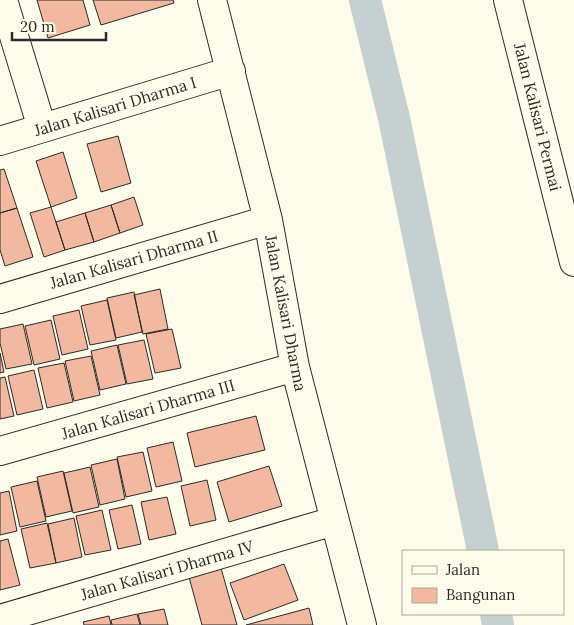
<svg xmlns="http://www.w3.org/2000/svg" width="574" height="625" viewBox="0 0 574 625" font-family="Lora,serif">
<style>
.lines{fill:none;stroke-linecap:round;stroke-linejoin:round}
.canal{stroke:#c7d0d0;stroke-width:32}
.building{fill:#f2b8a0;stroke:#2b2b2b}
.minor-casing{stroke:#2b2b2b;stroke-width:30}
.minor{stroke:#fdfbea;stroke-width:28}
.labels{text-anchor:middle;stroke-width:4;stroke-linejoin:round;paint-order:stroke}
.street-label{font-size:16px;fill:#2b2b2b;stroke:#fdfbea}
</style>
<rect width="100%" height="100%" fill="#fdfbea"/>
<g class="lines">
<path class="canal" d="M365,0L394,118L483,551
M496,614L498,625"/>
</g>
<path class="building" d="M37,0H83L90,25L48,38Z
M93,0H173L174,3L101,25Z
M118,136L131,183L101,192L87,144Z
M63,152L77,198L51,207L36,161Z
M4,169L17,208L0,213V170Z
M134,197L143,225L120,233L111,205Z
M111,205L120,233L94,242L85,213Z
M51,207L65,250L44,257L30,213Z
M17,208L33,257L5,266L0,250V213Z
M85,213L94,242L65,250L56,222Z
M160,289L168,329L143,334L134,295Z
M134,292L142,332L116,338L107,298Z
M107,300L116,340L90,345L81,306Z
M79,310L88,349L62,355L53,316Z
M51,320L60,359L34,365L25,326Z
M23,324L32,364L6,369L0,343V329Z
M172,329L181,368L155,373L146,334Z
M144,340L153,379L127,384L118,345Z
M117,345L126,384L100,390L91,351Z
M0,353L4,372L0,373Z
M91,356L100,395L74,401L65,361Z
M64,363L73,402L47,408L38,368Z
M34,370L43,409L17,415L8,376Z
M5,377L14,416L0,419V378Z
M256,416L265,450L195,467L187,433Z
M173,442L182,481L156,487L147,448Z
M143,452L152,491L126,497L117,457Z
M117,459L125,499L100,505L91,465Z
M269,466L282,506L229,522L217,482Z
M90,467L99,507L73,513L64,473Z
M63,471L72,511L46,517L37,477Z
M207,480L216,520L190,526L181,486Z
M37,481L46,521L20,527L11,487Z
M9,491L17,531L0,535V493Z
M167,497L176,534L149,540L141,502Z
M132,505L141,544L118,549L109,510Z
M102,510L111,550L85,555L76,516Z
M74,518L82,557L56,563L48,524Z
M47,523L56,563L30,568L21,529Z
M8,539L20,585L0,590V541Z
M284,564L298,600L244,620L230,583Z
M221,568L237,625H202L189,577Z
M309,608L313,625H246Z
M164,609L168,625H141L138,614Z
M137,614L140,625H112L111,620Z
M109,616L111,625H84L83,622Z"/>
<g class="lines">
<g class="minor-casing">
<path id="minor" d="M3,0L42,128
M212,0L268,220L295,367L362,625
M508,0L574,262
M0,141L231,71
M0,299L268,220
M0,451L295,367
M0,619L334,521"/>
</g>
<use href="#minor" class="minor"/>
</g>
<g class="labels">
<g class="street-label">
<text transform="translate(115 106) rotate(-17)" y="6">Jalan Kalisari Dharma I</text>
<text transform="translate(538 117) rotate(76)" y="6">Jalan Kalisari Permai</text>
<text transform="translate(134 259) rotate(-16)" y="6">Jalan Kalisari Dharma II</text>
<text transform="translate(286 313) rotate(79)" y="6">Jalan Kalisari Dharma</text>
<text transform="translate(148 409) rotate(-16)" y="6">Jalan Kalisari Dharma III</text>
<text transform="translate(167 570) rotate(-16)" y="6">Jalan Kalisari Dharma IV</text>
</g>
</g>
<rect x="402" y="550" width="162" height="65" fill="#fdfbea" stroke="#a9a89e"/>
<rect x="412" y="566" width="25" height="8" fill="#fdfbea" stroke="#a9a89e"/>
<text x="446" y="575" font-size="15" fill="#2b2b2b">Jalan</text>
<rect x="412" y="588" width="25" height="15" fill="#f2b8a0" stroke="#a9a89e"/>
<text x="446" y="600" font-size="15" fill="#2b2b2b">Bangunan</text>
<path d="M12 32v8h94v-8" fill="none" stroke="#2b2b2b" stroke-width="2.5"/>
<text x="20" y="32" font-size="15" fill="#2b2b2b" stroke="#fdfbea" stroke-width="4" paint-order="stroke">20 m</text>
</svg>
